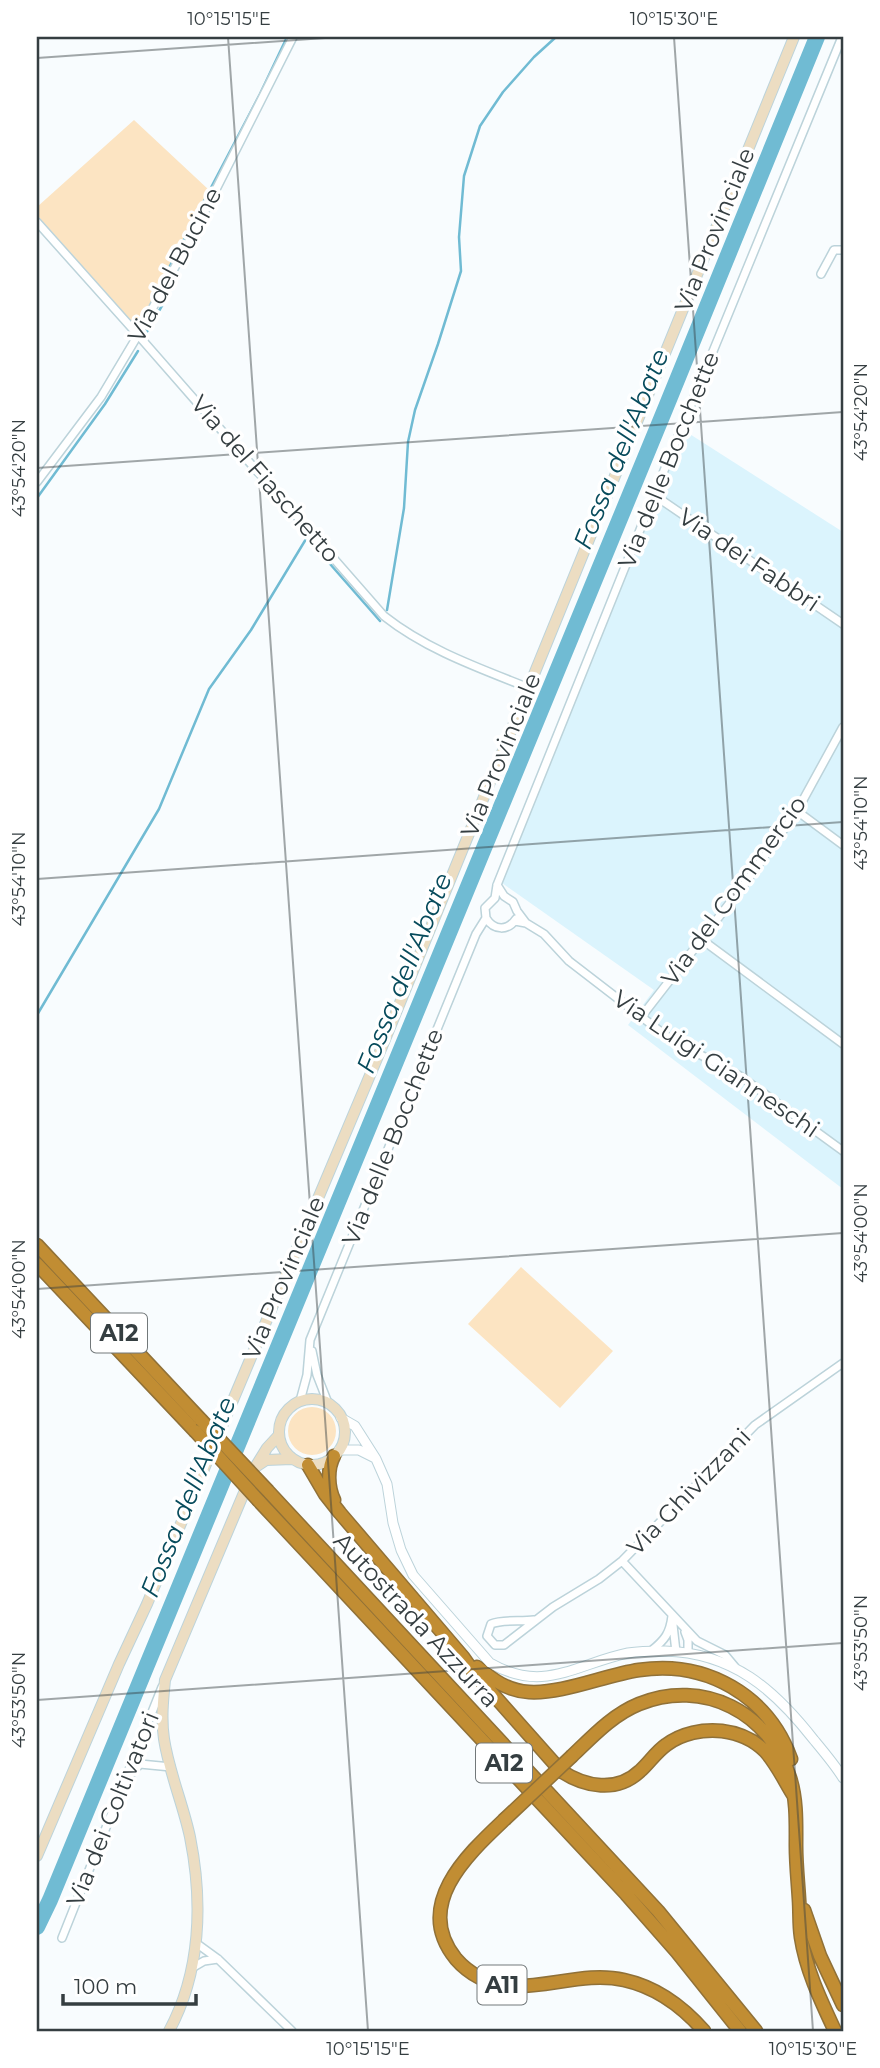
<svg xmlns="http://www.w3.org/2000/svg" width="880" height="2068" viewBox="0 0 880 2068" font-family="Montserrat,sans-serif">
<style>
.built{fill:#dbf4fd}
.green{fill:#fce4c2}
.lines{fill:none;stroke-linecap:round;stroke-linejoin:round}
.stream{stroke:#70bbd3;stroke-width:2.5}
.river{stroke:#70bbd3;stroke-width:16}
.minor-casing{stroke:#bcd3da;stroke-width:10}
.tertiary-casing{stroke:#bcd3da;stroke-width:11}
.secondary-casing{stroke:#bcd3da;stroke-width:12}
.motorway-casing{stroke:#907138;stroke-width:15}
.minor{stroke:#fff;stroke-width:7}
.tertiary{stroke:#fff;stroke-width:9}
.secondary{stroke:#ecddc2;stroke-width:10}
.motorway{stroke:#c18d33;stroke-width:12}
.motorway-bridge-casing{stroke:#907138;stroke-width:15;stroke-linecap:butt}
.motorway-bridge{stroke:#c18d33;stroke-width:12}
.ticks{fill:none;stroke:#353e41;stroke-width:2;stroke-opacity:0.45}
.labels{text-anchor:middle;stroke-width:7;stroke-linejoin:round;paint-order:stroke}
.shield{fill:#fff;stroke:#72787a;stroke-width:2}
.shield-label{font-size:23px;font-weight:bold;fill:#353e41}
.street-label{font-size:24px;fill:#353e41;stroke:#fff}
.water-label{font-size:26px;font-style:italic;fill:#074b5c;stroke:#fff}
.neatline{fill:none;stroke:#353e41;stroke-width:2.5}
.ticks-label{font-size:18px;text-anchor:middle;fill:#353e41}
</style>
<rect width="100%" height="100%" fill="#f8fcfe"/>
<path class="built" d="M685,431L843,532V1189L628,1025L654,990L502,883L654,504Z"/>
<path class="green" d="M134,120L209,190L143,320L133,323L37,215V207Z
M521,1267L613,1351L560,1408L468,1324Z
M288 1431a24 24 0 1 1 48 0a24 24 0 1 1-48 0Z"/>
<g class="lines">
<path class="stream" d="M160,285L260,94L287,37
M165,293L167,297
M145,335L163,304
M37,498L105,404L138,351
M387,610L404,508L408,442L415,410L438,344L461,271L459,237L464,176L480,126L503,92L534,57L556,37
M37,1015L159,809L209,689L251,630L306,539L309,540L380,621"/>
<path class="river" d="M37,1927L50,1900L666,407L817,37"/>
<g class="minor-casing">
<path id="minor" d="M37,222L138,335L384,616C427,650 479,668 529,688
M821,274L834,250H843
M37,482L101,397L138,335L200,221L293,37
M654,495L843,624
M797,811L843,845
M497,885L504,896L513,902L517,911L526,923
M486,918C494,931 508,931 516,919
M515,921L526,923L544,934L569,961L669,1038L740,1076L843,1151
M701,939L843,1044
M642,1016L746,882L797,811L843,727
M312,1351L317,1375L328,1403
M300,1401L307,1375L310,1340L476,934L486,918L485,908L495,898L497,885L654,495L842,37
M622,1561L697,1641L725,1655L735,1667
M534,1620C521,1622 503,1619 491,1624L487,1636L495,1645H504L553,1607L599,1579L622,1561L755,1425L843,1363
M673,1625L676,1652
M685,1632L688,1640V1652
M651,1651C665,1640 670,1633 672,1616
M127,1778L140,1764L171,1767
M62,1938L162,1687
M196,1943L218,1959L292,2031
M192,1968L204,1961L218,1959"/>
</g>
<g class="tertiary-casing">
<path id="tertiary" d="M341,1418L355,1426L376,1459L387,1484L393,1523L401,1550L413,1575L490,1663C544,1694 575,1664 628,1653C640,1651 653,1651 665,1651C733,1653 774,1689 814,1740C824,1752 835,1765 843,1778
M339,1450H359L375,1458"/>
</g>
<g class="secondary-casing">
<path id="secondary" d="M279 1432a33 33 0 1 1 66 0a33 33 0 1 1-66 0Z
M257,1466L266,1460L292,1459
M37,1856L119,1664L147,1604L384,1042L794,37
M169,2031C201,1972 203,1902 190,1837C183,1804 169,1772 164,1739C161,1719 163,1700 165,1680L254,1469L267,1448L279,1435"/>
</g>
<g class="motorway-casing">
<path id="motorway" d="M37,1245L201,1420
M37,1264L195,1431
M308,1465L325,1494L340,1513L463,1657L475,1674L561,1771C585,1787 617,1793 640,1771C649,1763 656,1752 666,1745C682,1733 703,1729 722,1731C738,1733 754,1740 765,1751C777,1764 785,1782 794,1796
M268,1491L658,1911L756,2031
M334,1500C328,1487 327,1469 334,1456
M259,1501L626,1894L677,1952L740,2031
M477,1667C493,1680 508,1691 529,1692C563,1694 605,1675 639,1670C706,1660 768,1695 791,1759
M572,1756C592,1737 612,1715 639,1704C703,1678 770,1712 790,1778C797,1800 796,1824 796,1846C796,1864 798,1882 799,1899C800,1912 799,1924 801,1937C806,1970 821,2001 835,2031
M505,1819C468,1854 412,1905 456,1959C469,1974 488,1984 507,1986C546,1989 585,1971 624,1980C656,1987 683,2007 704,2031
M804,1910L820,1956L843,2005"/>
</g>
<use href="#minor" class="minor"/>
<use href="#tertiary" class="tertiary"/>
<use href="#secondary" class="secondary"/>
<use href="#motorway" class="motorway"/>
<g class="motorway-bridge-casing">
<path id="motorway-bridge" d="M201,1420L268,1491
M195,1431L259,1501
M505,1819L572,1756"/>
</g>
<use href="#motorway-bridge" class="motorway-bridge"/>
</g>
<path class="ticks" d="M228,37L368,2031M674,37L813,2031M37,58L339,37M37,468L843,412M37,879L843,822M37,1289L843,1233M37,1700L843,1643"/>
<g class="labels">
<g class="shield">
<rect x="91" y="1313.5" width="56" height="39" rx="5"/>
<rect x="476" y="1743.5" width="56" height="39" rx="5"/>
<rect x="477.5" y="1965.5" width="49" height="39" rx="5"/>
</g>
<g class="shield-label">
<text x="119" y="1341">A12</text>
<text x="504" y="1771">A12</text>
<text x="502" y="1993">A11</text>
</g>
<g class="street-label">
<text transform="translate(715 230) rotate(-68)" y="8">Via Provinciale</text>
<text transform="translate(175 265) rotate(-62)" y="8">Via del Bucine</text>
<text transform="translate(669 460) rotate(-68)" y="8">Via delle Bocchette</text>
<text transform="translate(265 479) rotate(49)" y="8">Via del Fiaschetto</text>
<text transform="translate(749 560) rotate(34)" y="8">Via dei Fabbri</text>
<text transform="translate(501 755) rotate(-68)" y="8">Via Provinciale</text>
<text transform="translate(734 891) rotate(-54)" y="8">Via del Commercio</text>
<text transform="translate(716 1064) rotate(34)" y="8">Via Luigi Gianneschi</text>
<text transform="translate(393 1137) rotate(-68)" y="8">Via delle Bocchette</text>
<text transform="translate(284 1278) rotate(-67)" y="8">Via Provinciale</text>
<text transform="translate(689 1492) rotate(-46)" y="8">Via Ghivizzani</text>
<text transform="translate(416 1620) rotate(47)" y="8">Autostrada Azzurra</text>
<text transform="translate(113 1809) rotate(-68)" y="8">Via dei Coltivatori</text>
</g>
<g class="water-label">
<text transform="translate(621 449) rotate(-68)" y="9">Fossa dell'Abate</text>
<text transform="translate(404 973) rotate(-68)" y="9">Fossa dell'Abate</text>
<text transform="translate(188 1497) rotate(-68)" y="9">Fossa dell'Abate</text>
</g>
</g>
<rect width="880" height="2068" fill="none" stroke="#ffffff" stroke-width="77"/>
<path d="M63 1994v10h133v-10" fill="none" stroke="#353e41" stroke-width="3.5"/>
<text x="74" y="1994" font-size="21" fill="#353e41" stroke="#ffffff" stroke-width="5" paint-order="stroke">100 m</text>
<rect x="38" y="38" width="804" height="1992" class="neatline"/>
<g class="ticks-label">
<text x="229" y="25">10°15'15"E</text>
<text x="674" y="25">10°15'30"E</text>
<text transform="translate(861 412) rotate(-90)" y="6">43°54'20"N</text>
<text transform="translate(19 468) rotate(-90)" y="6">43°54'20"N</text>
<text transform="translate(861 823) rotate(-90)" y="6">43°54'10"N</text>
<text transform="translate(19 879) rotate(-90)" y="6">43°54'10"N</text>
<text transform="translate(861 1233) rotate(-90)" y="6">43°54'00"N</text>
<text transform="translate(19 1289) rotate(-90)" y="6">43°54'00"N</text>
<text transform="translate(861 1643) rotate(-90)" y="6">43°53'50"N</text>
<text transform="translate(19 1700) rotate(-90)" y="6">43°53'50"N</text>
<text x="368" y="2055">10°15'15"E</text>
<text x="813" y="2055">10°15'30"E</text>
</g>
</svg>
